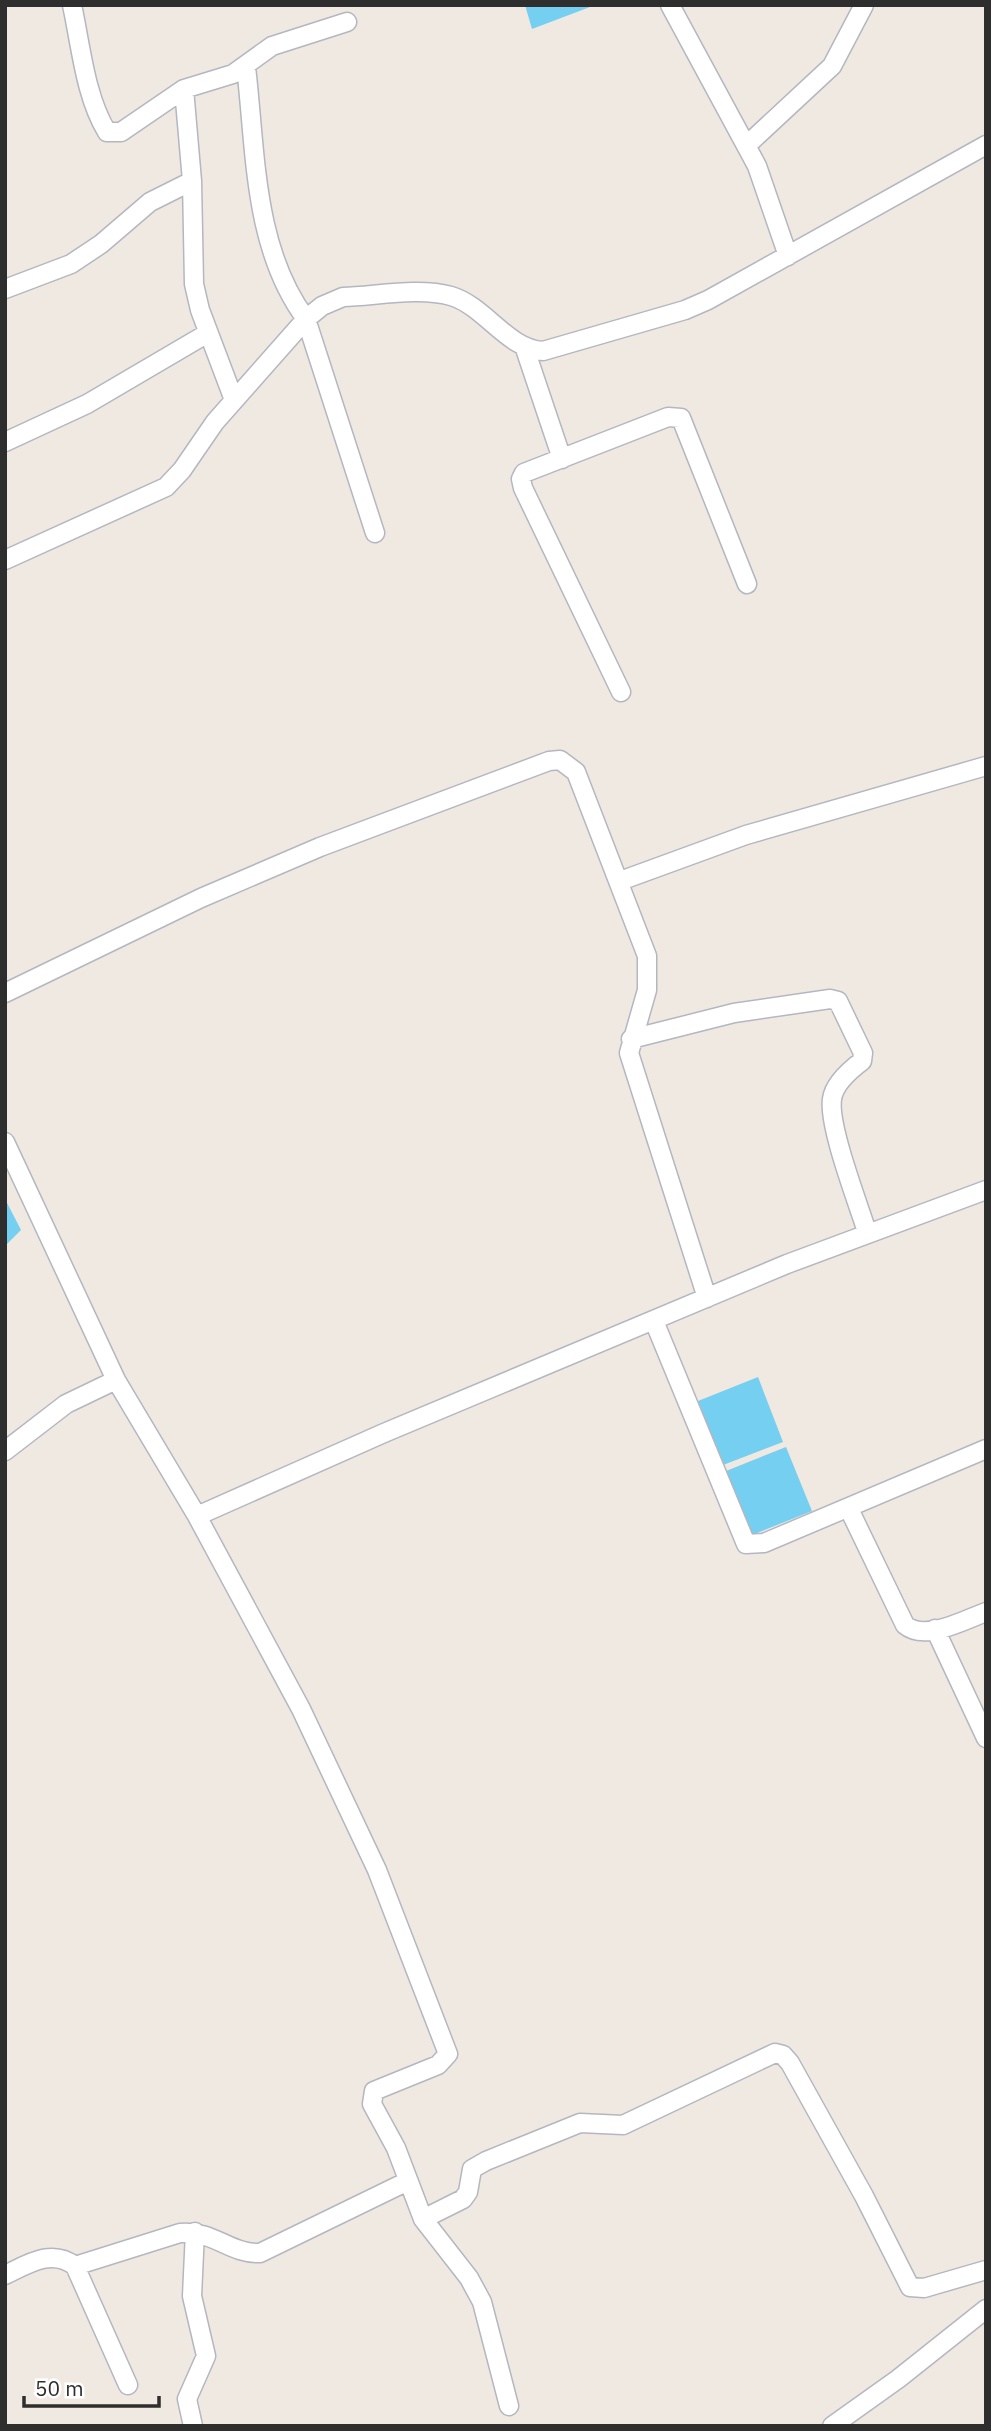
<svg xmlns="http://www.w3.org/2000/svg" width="991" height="2431" viewBox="0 0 991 2431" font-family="'IBM Plex Sans',sans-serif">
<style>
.water{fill:#75cff0}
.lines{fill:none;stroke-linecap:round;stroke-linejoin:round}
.minor-casing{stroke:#b4b7c1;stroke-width:21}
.minor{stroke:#fff;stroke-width:18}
</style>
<rect width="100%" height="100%" fill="#efe9e1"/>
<path class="water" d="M525,5H590V7L532,29Z
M5,1199L21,1230L5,1246Z
M758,1377L783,1442L723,1465L698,1401Z
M786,1447L812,1511L752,1535L726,1471Z"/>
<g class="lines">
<g class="minor-casing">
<path id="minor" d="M72,5C81,46 85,96 107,132H121L184,89L233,74L272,46L347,22
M670,5L757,166L788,256
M246,67C256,151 253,248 306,319L375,533
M184,89L192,181L194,284L200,310L234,400
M747,145L832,66L864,5
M5,289L71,264L101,244L150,202L192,181
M524,346L562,459
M5,442L87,404L208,333
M5,560L166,487L182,470L215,422L306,319L322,306L343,297C376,296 419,287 451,296C485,306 507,349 543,351L685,310L708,300L986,145
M621,692L523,488L521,479L524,473L668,417L681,418L747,584
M620,881L746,835L986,766
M5,993L201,898L320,847L549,761L560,760L576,772L647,956V990L629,1053L707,1298
M631,1039L734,1013L830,999L838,1001L863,1053L862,1061C850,1070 834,1084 832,1099C828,1126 858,1203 867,1232
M5,1142L116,1380L197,1516L301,1709L377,1870L448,2054L438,2065L374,2091L372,2104L396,2148L423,2219L469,2278L482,2302L509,2406
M654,1321L746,1544L764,1543L986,1449
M5,1451L66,1404L116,1380
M849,1509L905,1625C925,1642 964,1620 986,1612
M197,1516L384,1433L787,1264L986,1190
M935,1629L986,1738
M423,2219L463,2199L468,2192L472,2169L486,2161L580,2123L623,2125L775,2053L783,2055L790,2063L864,2196L910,2287L924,2288L986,2270
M75,2266L180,2233C214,2230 229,2254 260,2253L408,2181
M5,2275C28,2264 52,2248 75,2266L128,2385
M193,2426L187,2399L206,2356L192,2296L195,2232
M832,2426L898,2379L986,2309"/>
</g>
<use href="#minor" class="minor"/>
</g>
<rect width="991" height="2431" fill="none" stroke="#2e2e2e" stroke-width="14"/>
<path d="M24 2396v10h135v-10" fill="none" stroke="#2e2e2e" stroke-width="3.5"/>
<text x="35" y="2396" font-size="21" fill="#2e2e2e" stroke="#ffffff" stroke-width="5" paint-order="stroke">50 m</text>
</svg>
